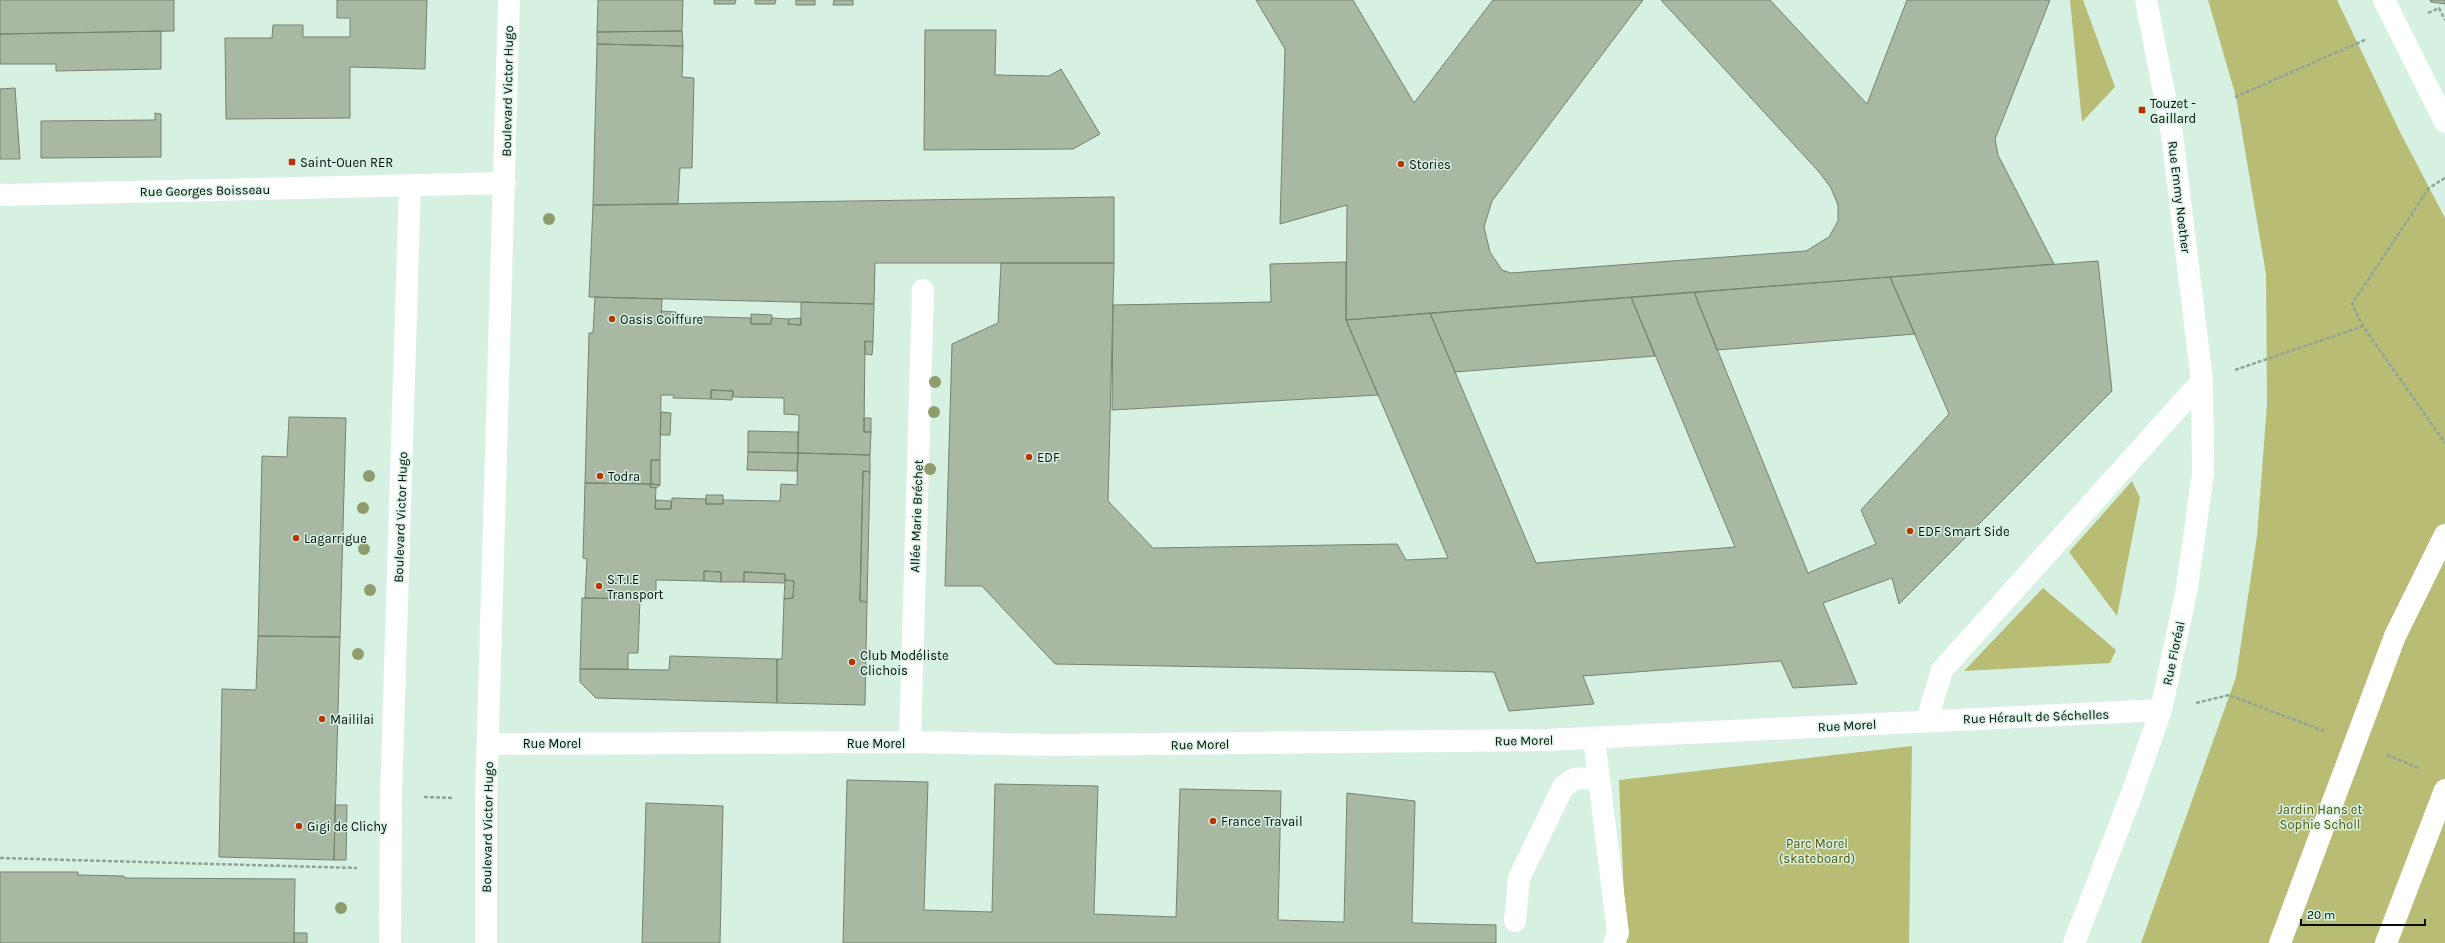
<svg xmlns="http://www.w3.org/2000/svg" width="2445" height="943" viewBox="0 0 2445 943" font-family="Karla,sans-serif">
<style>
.green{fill:#b8bc74}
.building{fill:#a9b8a2;stroke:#75836e}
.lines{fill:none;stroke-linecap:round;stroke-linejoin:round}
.path{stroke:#8fa499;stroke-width:2.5;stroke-dasharray:4 2;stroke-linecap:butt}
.minor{stroke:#fff;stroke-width:22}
.major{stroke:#fff;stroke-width:22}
.highway{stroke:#fff;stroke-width:22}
.tree{fill:#8f9c6b}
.poi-dot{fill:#b30;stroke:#d6f1e2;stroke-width:1.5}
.labels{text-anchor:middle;stroke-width:3;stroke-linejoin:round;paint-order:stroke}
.street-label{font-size:13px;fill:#050e09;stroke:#d6f1e2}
.poi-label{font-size:13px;fill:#050e09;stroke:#d6f1e2;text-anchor:start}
.park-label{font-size:13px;fill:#55560a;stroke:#d6f1e2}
</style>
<rect width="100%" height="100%" fill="#d6f1e2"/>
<path class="green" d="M2070,0H2083L2115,87L2082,122Z
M2208,0H2337L2400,132L2445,218V943H2141L2236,677L2257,536L2267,404L2266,274L2236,97Z
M2132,481L2140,498L2117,616L2069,552Z
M2043,588L2116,650L2110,663L1964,671Z
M1912,746L1909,943H1626L1619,780Z"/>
<path class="building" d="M0,0H174V31L0,34Z
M337,0H427L425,69L350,67V118L226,119L225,38H272L273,25H303V37H350V18H337Z
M598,0H683L682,31L597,32Z
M714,0H736L735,4H714Z
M755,0H776L775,4H755Z
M796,0H815V5H796Z
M834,0H853V5H833Z
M1256,0H1353L1414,103L1493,0H1643L1492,201L1484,227L1490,252L1502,270L1511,273L1806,251L1829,237L1838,221V205L1831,188L1820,173L1661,0H1770L1867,104L1907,0H2050L1995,139L1998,155L2054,264L1346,320L1347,205L1280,224L1285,49Z
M2430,0H2445V4L2431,2Z
M925,30H996L995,75L1049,76L1061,69L1100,134L1073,149L924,150Z
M161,31V69L56,71V64H0V34Z
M682,31L683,46L597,44V32Z
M597,44L683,46L682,77L694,78L692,168H680L678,204L593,205Z
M15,88L20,159H0V89Z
M155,113L161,114V157L41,158V121L155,120Z
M1114,197V263H875L874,304L589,297L593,205Z
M2098,261L2112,391L1899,604L1892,578L1823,603L1857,684L1793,688L1781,661L1583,676L1594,704L1509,711L1494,672L1055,664L982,586H945L952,344L998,323L1001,263H1114L1108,501L1153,548L1397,544L1406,560L1448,558L1346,320L1430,313L1536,563L1735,547L1631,297L1694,292L1808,573L1876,544L1861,510L1949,414L1890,277Z
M1346,262V320L1378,395L1112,410L1113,305L1271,302L1270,264Z
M1890,277L1915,334L1717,350L1694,292Z
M595,297L662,299L661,321L676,322L677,316L751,318V324H771L772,318L789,319L788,324L801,325V302L874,304L873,342L865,341L864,432H871L870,455L798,453L799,415L784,414V398L733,397V391L711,390V399L673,398L674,395H661L660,460H651V484L585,483L589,333H593Z
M1631,297L1655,356L1455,372L1430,313Z
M661,311L676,312V322L661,321Z
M751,314L772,315L771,324H751Z
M801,318V325L788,324L789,319Z
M865,341L873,342L872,355L865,354Z
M711,390L733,391L732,400L711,399Z
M661,412L671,413L670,435H660Z
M289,417L346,418L340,637L258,636L262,456L287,457Z
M864,418H871V432H864Z
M748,431L798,432V453L748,452Z
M748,452L798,453L797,471L747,470Z
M798,453L870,455V472L863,471L860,601L867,602L865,705L777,703V659H782L784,599L793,598L794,581L785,580V574L744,572V582H721V572L704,571V581L656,580V599L585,598L587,559L583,558L585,483L651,484L650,487L656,488L655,509H671L672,498L706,499V504H723V500L780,501L781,484L797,485Z
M651,460H660V485L651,484Z
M863,471L870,472L867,602L860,601Z
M651,484L660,485L656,488L650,487Z
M706,495H723V504H706Z
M656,500L671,501V509H655Z
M704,571L721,572V582L704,581Z
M744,572L785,574V583L744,582Z
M785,580L794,581L793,598L784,599Z
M582,598L640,599L638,653H628V669H580Z
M258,636L340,637L334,860L219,857L222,689L256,690Z
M670,656L777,659V703L596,698L580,682V669L669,670Z
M847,780L928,782L924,910L992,912L995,784L1098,786L1094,914L1176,917L1180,789L1281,791L1278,920L1344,922L1347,793L1415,801L1412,923L1496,925V943H843Z
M646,803L723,806L720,943H642Z
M335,805H347L346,860H334Z
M0,872H78V875L124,876L125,878L295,879L294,943H0Z
M294,933H307V943H294Z"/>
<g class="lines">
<path class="path" d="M2428,13L2439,8L2445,20
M2235,97L2367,39
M2445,178L2429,188L2352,304L2363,326L2445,443
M2235,370L2363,326
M2196,703L2229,695L2324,731
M2387,755L2419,768
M424,797L453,798
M0,858L357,868"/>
<path class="minor" d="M2384,0L2445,122
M0,195L505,183
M1927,720L1942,670L2202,381
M1594,738L1618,933L1614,943
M910,742L923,290
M488,744L910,742L1055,745L1546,740L2161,710
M1515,921L1519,878L1563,787L1574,779L1599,777
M390,943L391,796L410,185
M2074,943L2131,796L2161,710L2187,588L2203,473L2202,381L2172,134L2146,0"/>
<path class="major" d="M486,943V800L509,0"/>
<path class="highway" d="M2280,943L2395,636L2445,535
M2386,943L2445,790"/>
</g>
<g class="tree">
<circle cx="549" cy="219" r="6"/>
<circle cx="935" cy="382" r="6"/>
<circle cx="934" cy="412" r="6"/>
<circle cx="930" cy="469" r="6"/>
<circle cx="369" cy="476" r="6"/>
<circle cx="363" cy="508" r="6"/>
<circle cx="364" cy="549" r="6"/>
<circle cx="370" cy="590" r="6"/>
<circle cx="358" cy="654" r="6"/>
<circle cx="341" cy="908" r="6"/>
</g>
<g class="poi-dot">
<rect x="2138" y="106" width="8" height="8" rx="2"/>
<rect x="288" y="158" width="8" height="8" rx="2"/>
<circle cx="1401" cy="164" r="4"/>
<circle cx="612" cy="319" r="4"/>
<circle cx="1029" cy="457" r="4"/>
<circle cx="600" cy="476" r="4"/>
<circle cx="1910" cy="531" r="4"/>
<circle cx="296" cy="538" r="4"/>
<circle cx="599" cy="586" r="4"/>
<circle cx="852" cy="662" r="4"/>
<circle cx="322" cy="719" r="4"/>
<circle cx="1213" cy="821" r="4"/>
<circle cx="299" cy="826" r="4"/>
</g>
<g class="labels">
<g class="street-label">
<text transform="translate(507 91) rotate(-89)" y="5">Boulevard Victor Hugo</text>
<text transform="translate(205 190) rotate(-1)" y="5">Rue Georges Boisseau</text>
<text transform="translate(2180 197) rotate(83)" y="5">Rue Emmy Noether</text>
<text transform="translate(916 516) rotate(-88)" y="5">Allée Marie Bréchet</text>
<text transform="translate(400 517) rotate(-88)" y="5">Boulevard Victor Hugo</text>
<text transform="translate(2173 653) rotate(-78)" y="5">Rue Floréal</text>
<text transform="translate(2036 716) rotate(-2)" y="5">Rue Hérault de Séchelles</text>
<text transform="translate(1847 725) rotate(-3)" y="5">Rue Morel</text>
<text transform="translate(1524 740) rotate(-1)" y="5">Rue Morel</text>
<text x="552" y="748">Rue Morel</text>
<text x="876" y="748">Rue Morel</text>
<text transform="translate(1200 744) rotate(-1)" y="5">Rue Morel</text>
<text transform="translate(487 827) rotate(-89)" y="5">Boulevard Victor Hugo</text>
</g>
<g class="poi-label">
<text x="2150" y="108">Touzet -<tspan x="2150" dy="15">Gaillard</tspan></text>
<text x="300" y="167">Saint-Ouen RER</text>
<text x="1409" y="169">Stories</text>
<text x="620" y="324">Oasis Coiffure</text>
<text x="1037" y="462">EDF</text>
<text x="608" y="481">Todra</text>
<text x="1918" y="536">EDF Smart Side</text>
<text x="304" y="543">Lagarrigue</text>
<text x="607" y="584">S.T.I.E<tspan x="607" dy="15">Transport</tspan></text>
<text x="860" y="660">Club Modéliste<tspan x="860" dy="15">Clichois</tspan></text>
<text x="330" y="724">Maililai</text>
<text x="1221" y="826">France Travail</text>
<text x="307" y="831">Gigi de Clichy</text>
</g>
<g class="park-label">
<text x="2320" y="814">Jardin Hans et<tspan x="2320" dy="15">Sophie Scholl</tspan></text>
<text x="1817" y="848">Parc Morel<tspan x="1817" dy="15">(skateboard)</tspan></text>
</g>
</g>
<path d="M2301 919v6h124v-6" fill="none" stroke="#050e09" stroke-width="2"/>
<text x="2307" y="919" font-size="12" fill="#050e09" stroke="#d6f1e2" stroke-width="3" paint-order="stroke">20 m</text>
</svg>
